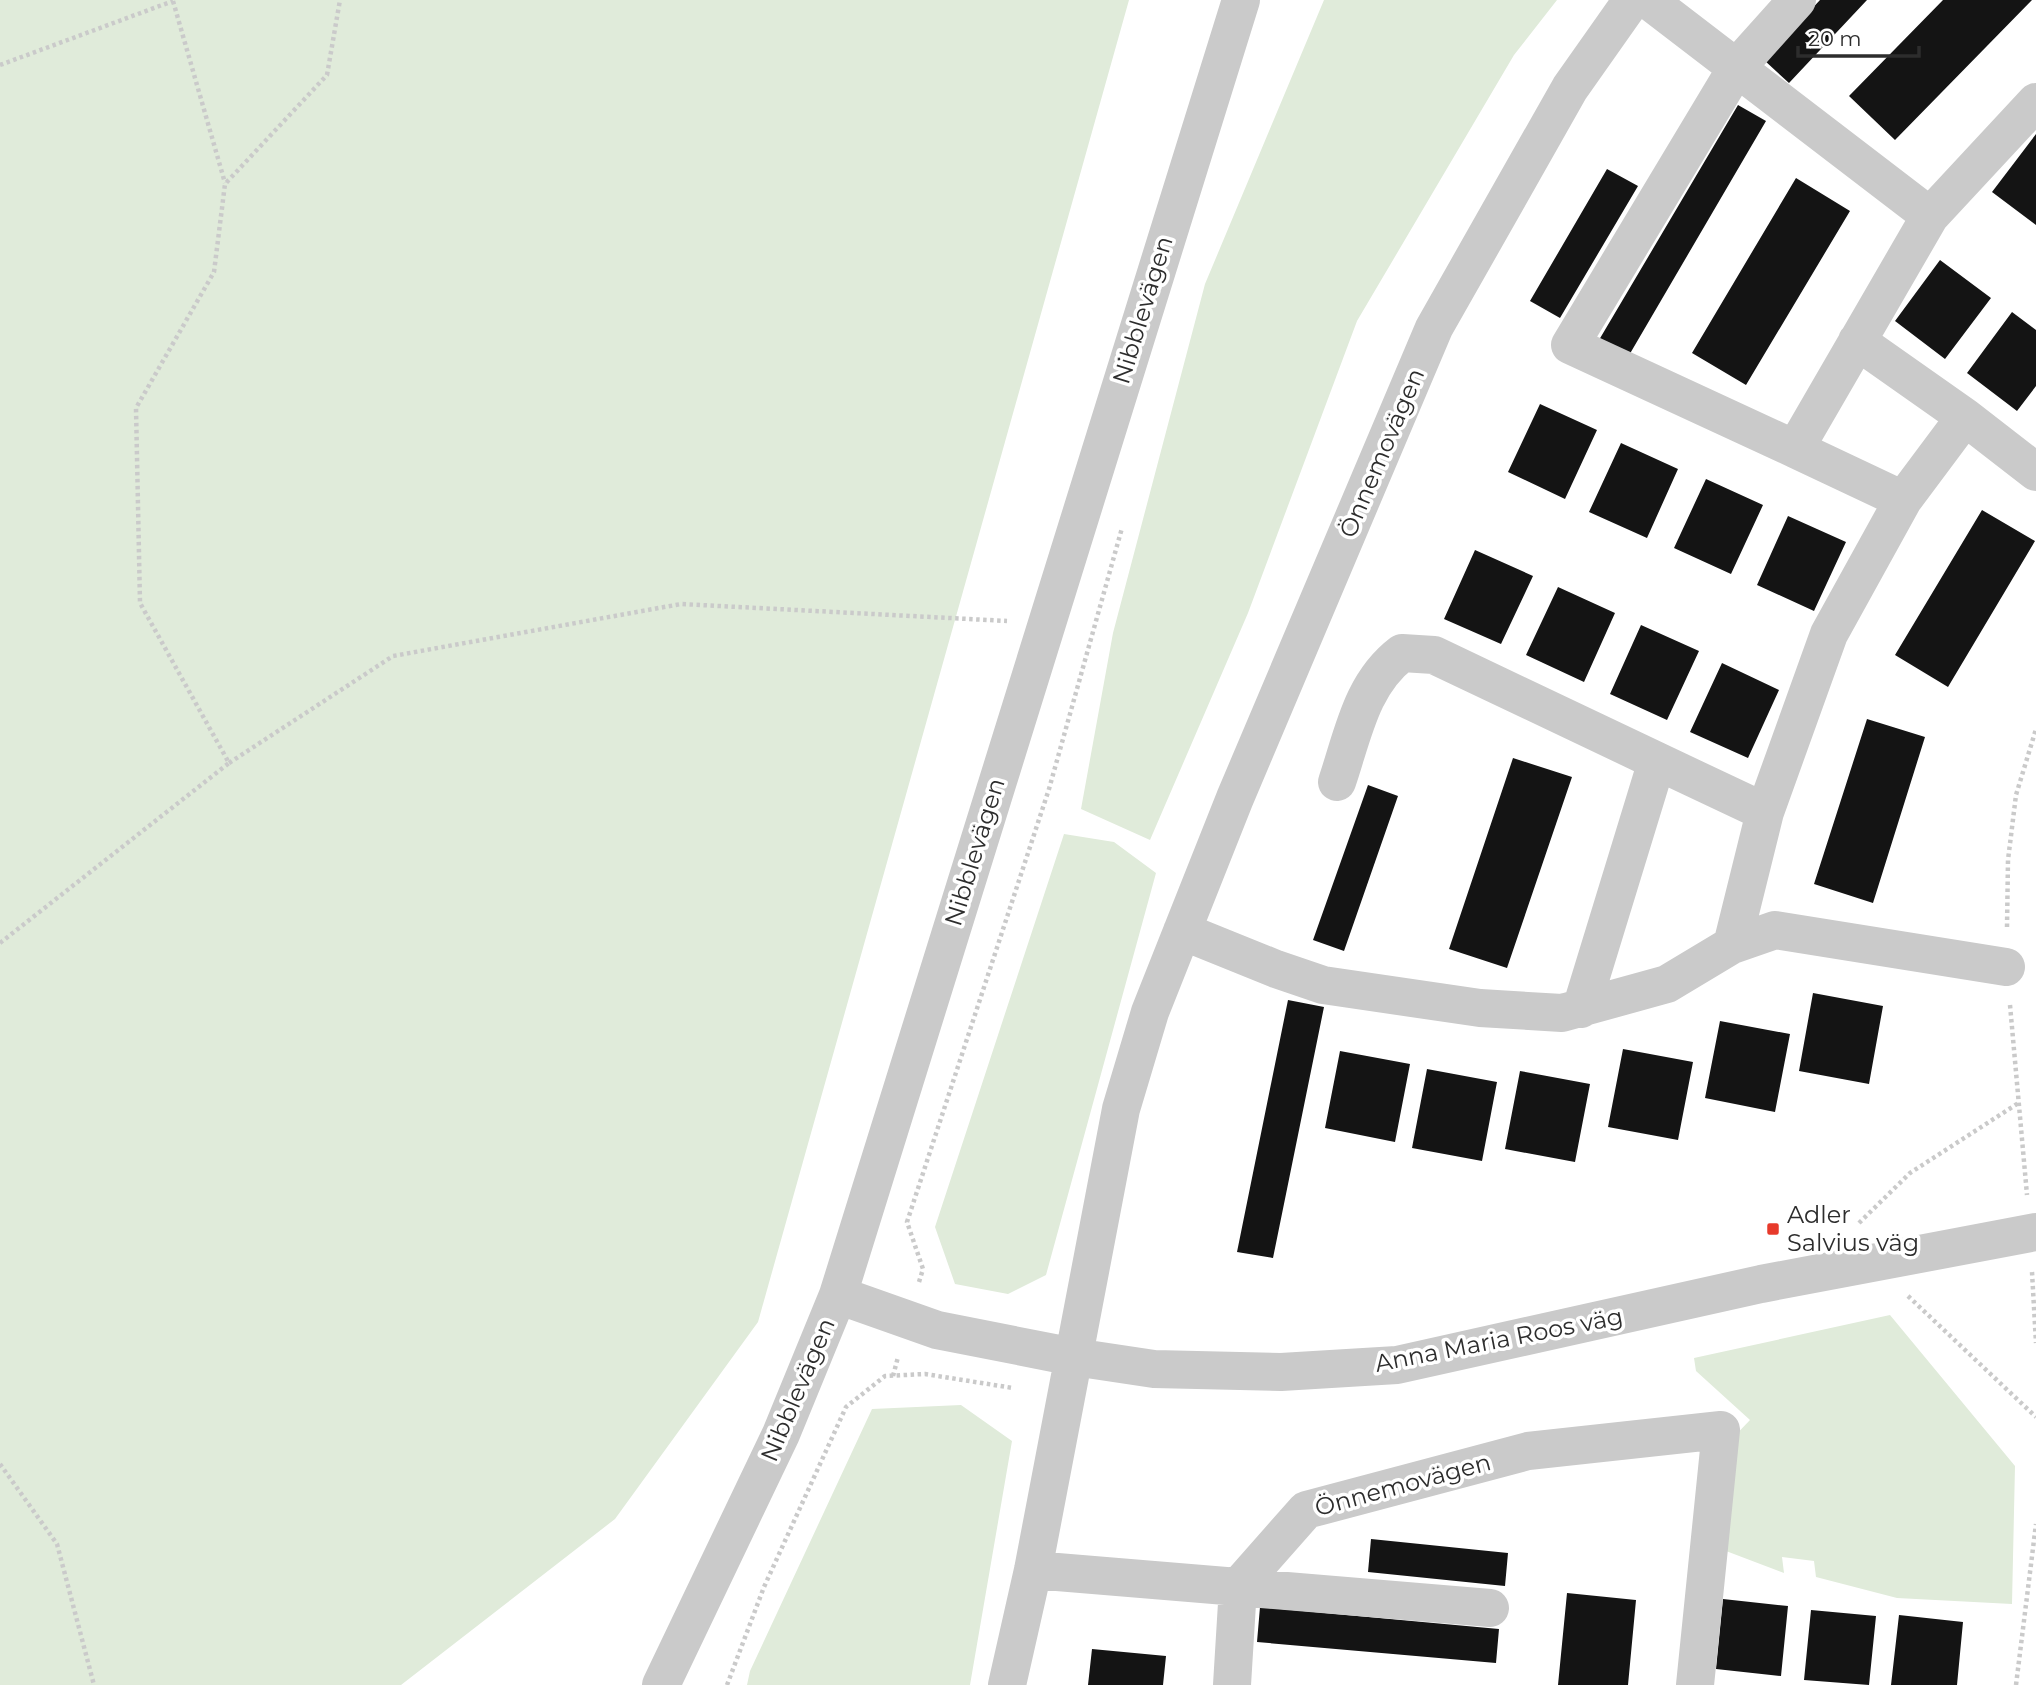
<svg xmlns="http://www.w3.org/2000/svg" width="2036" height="1685" viewBox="0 0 2036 1685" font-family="Montserrat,sans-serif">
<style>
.green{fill:#e0ebda}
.building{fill:#141414}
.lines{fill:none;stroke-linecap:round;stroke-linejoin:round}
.path{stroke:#cacaca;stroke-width:4.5;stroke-dasharray:3.5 3.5;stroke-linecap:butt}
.minor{stroke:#cacaca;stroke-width:38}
.poi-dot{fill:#e73a2b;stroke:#fff;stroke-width:2.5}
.labels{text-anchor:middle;stroke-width:7;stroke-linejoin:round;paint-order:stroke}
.street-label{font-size:24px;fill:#2d2d2d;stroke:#fff}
.poi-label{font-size:24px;fill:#2d2d2d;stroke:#fff;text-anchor:start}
</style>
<rect width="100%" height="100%" fill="#fff"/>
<path class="green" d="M0,0H1129L758,1322L615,1519L401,1685H0Z
M1324,0H1557L1514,55L1357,321L1248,613L1150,840L1081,809L1113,633L1205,284Z
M1064,834L1114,842L1156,873L1046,1275L1008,1294L955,1284L935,1227Z
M1890,1315L2015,1466L2012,1604L1897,1598L1816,1577L1814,1561L1782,1557L1784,1573L1726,1551L1727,1444L1750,1420L1696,1371L1694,1358Z
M961,1405L1012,1441L970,1685H747L750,1671L872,1409Z"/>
<path class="building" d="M1820,0H1867L1789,83L1764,60Z
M1943,0H2032L1895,140L1849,96Z
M1738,105L1766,121L1628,357L1599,340Z
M2036,134V225L1992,192Z
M1607,169L1638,186L1560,318L1530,301Z
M1796,178L1850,211L1746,385L1692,353Z
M1940,260L1991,298L1945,359L1895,321Z
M2012,312L2036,330V386L2017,411L1967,373Z
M1540,404L1597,430L1565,499L1508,472Z
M1621,443L1678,469L1647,538L1589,512Z
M1706,479L1763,505L1731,574L1674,548Z
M1982,510L2035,541L1948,687L1895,655Z
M1788,516L1846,542L1814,611L1757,585Z
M1475,550L1533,576L1501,644L1444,619Z
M1558,587L1615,613L1584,682L1526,655Z
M1641,625L1699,651L1667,720L1610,694Z
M1722,663L1779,690L1748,758L1690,732Z
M1867,719L1925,737L1873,903L1814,884Z
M1513,758L1572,777L1507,968L1449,949Z
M1368,785L1398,796L1344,951L1313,940Z
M1813,993L1883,1006L1869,1084L1799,1071Z
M1288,1000L1324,1007L1273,1258L1237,1252Z
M1720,1021L1790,1034L1775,1112L1705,1098Z
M1623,1049L1693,1062L1678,1140L1608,1127Z
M1340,1051L1410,1064L1395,1142L1325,1128Z
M1427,1069L1497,1082L1482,1161L1412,1148Z
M1520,1071L1590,1084L1575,1162L1505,1149Z
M1371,1539L1508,1553L1505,1586L1368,1572Z
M1567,1593L1636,1600L1628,1685H1558Z
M1723,1599L1788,1606L1781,1676L1716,1669Z
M1260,1607L1499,1629L1496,1663L1257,1642Z
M1811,1610L1876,1616L1869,1685L1804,1680Z
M1899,1615L1963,1622L1957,1685H1891Z
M1092,1649L1166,1656L1163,1685H1088Z"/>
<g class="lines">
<path class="path" d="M173,1L225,183
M0,65L173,1
M229,763L393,656L681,604L1007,621
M2007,927L2008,860L2016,795L2036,729
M0,943L229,763L140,603L136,408L214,272L225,184L327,75L340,0
M2010,1005L2027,1195
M1859,1223L1910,1173L2020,1102
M2032,1272L2036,1343
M919,1282L923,1269L907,1222L1049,789L1122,528
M1908,1296L2036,1417
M893,1376L898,1357
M0,1464L57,1544L94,1685
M727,1685L764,1587L846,1407L885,1376L925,1374L1013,1388
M2016,1685L2036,1524"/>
<path class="minor" d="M1648,0L1930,216
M1857,341L1965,417L1903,500
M1965,417L2036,472
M1795,449L1570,345L1737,67L1797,0
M1337,782C1353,735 1361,684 1402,653L1434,655L1657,761
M1182,931L1276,969L1323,985L1480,1008L1562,1013L1667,984L1732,945L1765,812
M1732,945L1775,930L2006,967
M1581,1009L1657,761L1765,812L1829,634L1903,500L1795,449L1930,216L2036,102
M838,1295L937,1330L1074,1357L1154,1369L1281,1372L1397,1365L1761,1284L2036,1232
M1033,1570L1238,1587L1306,1510L1528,1451L1721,1430L1695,1685
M661,1685L781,1434L838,1295L1241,0
M1007,1685L1033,1570L1121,1109L1150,1012L1235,798L1434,328L1570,88L1632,0
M1232,1685L1238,1587L1490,1608"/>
</g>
<rect class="poi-dot" x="1766" y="1222" width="14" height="14" rx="3.5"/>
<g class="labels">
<g class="street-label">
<text transform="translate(1143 310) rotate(-73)" y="8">Nibblevägen</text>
<text transform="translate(1382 453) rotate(-67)" y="8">Önnemovägen</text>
<text transform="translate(975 852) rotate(-73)" y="8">Nibblevägen</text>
<text transform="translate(1499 1340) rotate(-11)" y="8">Anna Maria Roos väg</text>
<text transform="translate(798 1390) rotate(-67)" y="8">Nibblevägen</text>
<text transform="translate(1403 1485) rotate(-15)" y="8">Önnemovägen</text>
</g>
<g class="poi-label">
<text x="1787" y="1223">Adler<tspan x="1787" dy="28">Salvius väg</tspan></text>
</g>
</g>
<path d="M1798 46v10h121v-10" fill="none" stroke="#2d2d2d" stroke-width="3.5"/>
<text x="1808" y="46" font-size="21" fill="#2d2d2d" stroke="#ffffff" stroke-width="5" paint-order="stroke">20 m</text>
</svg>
